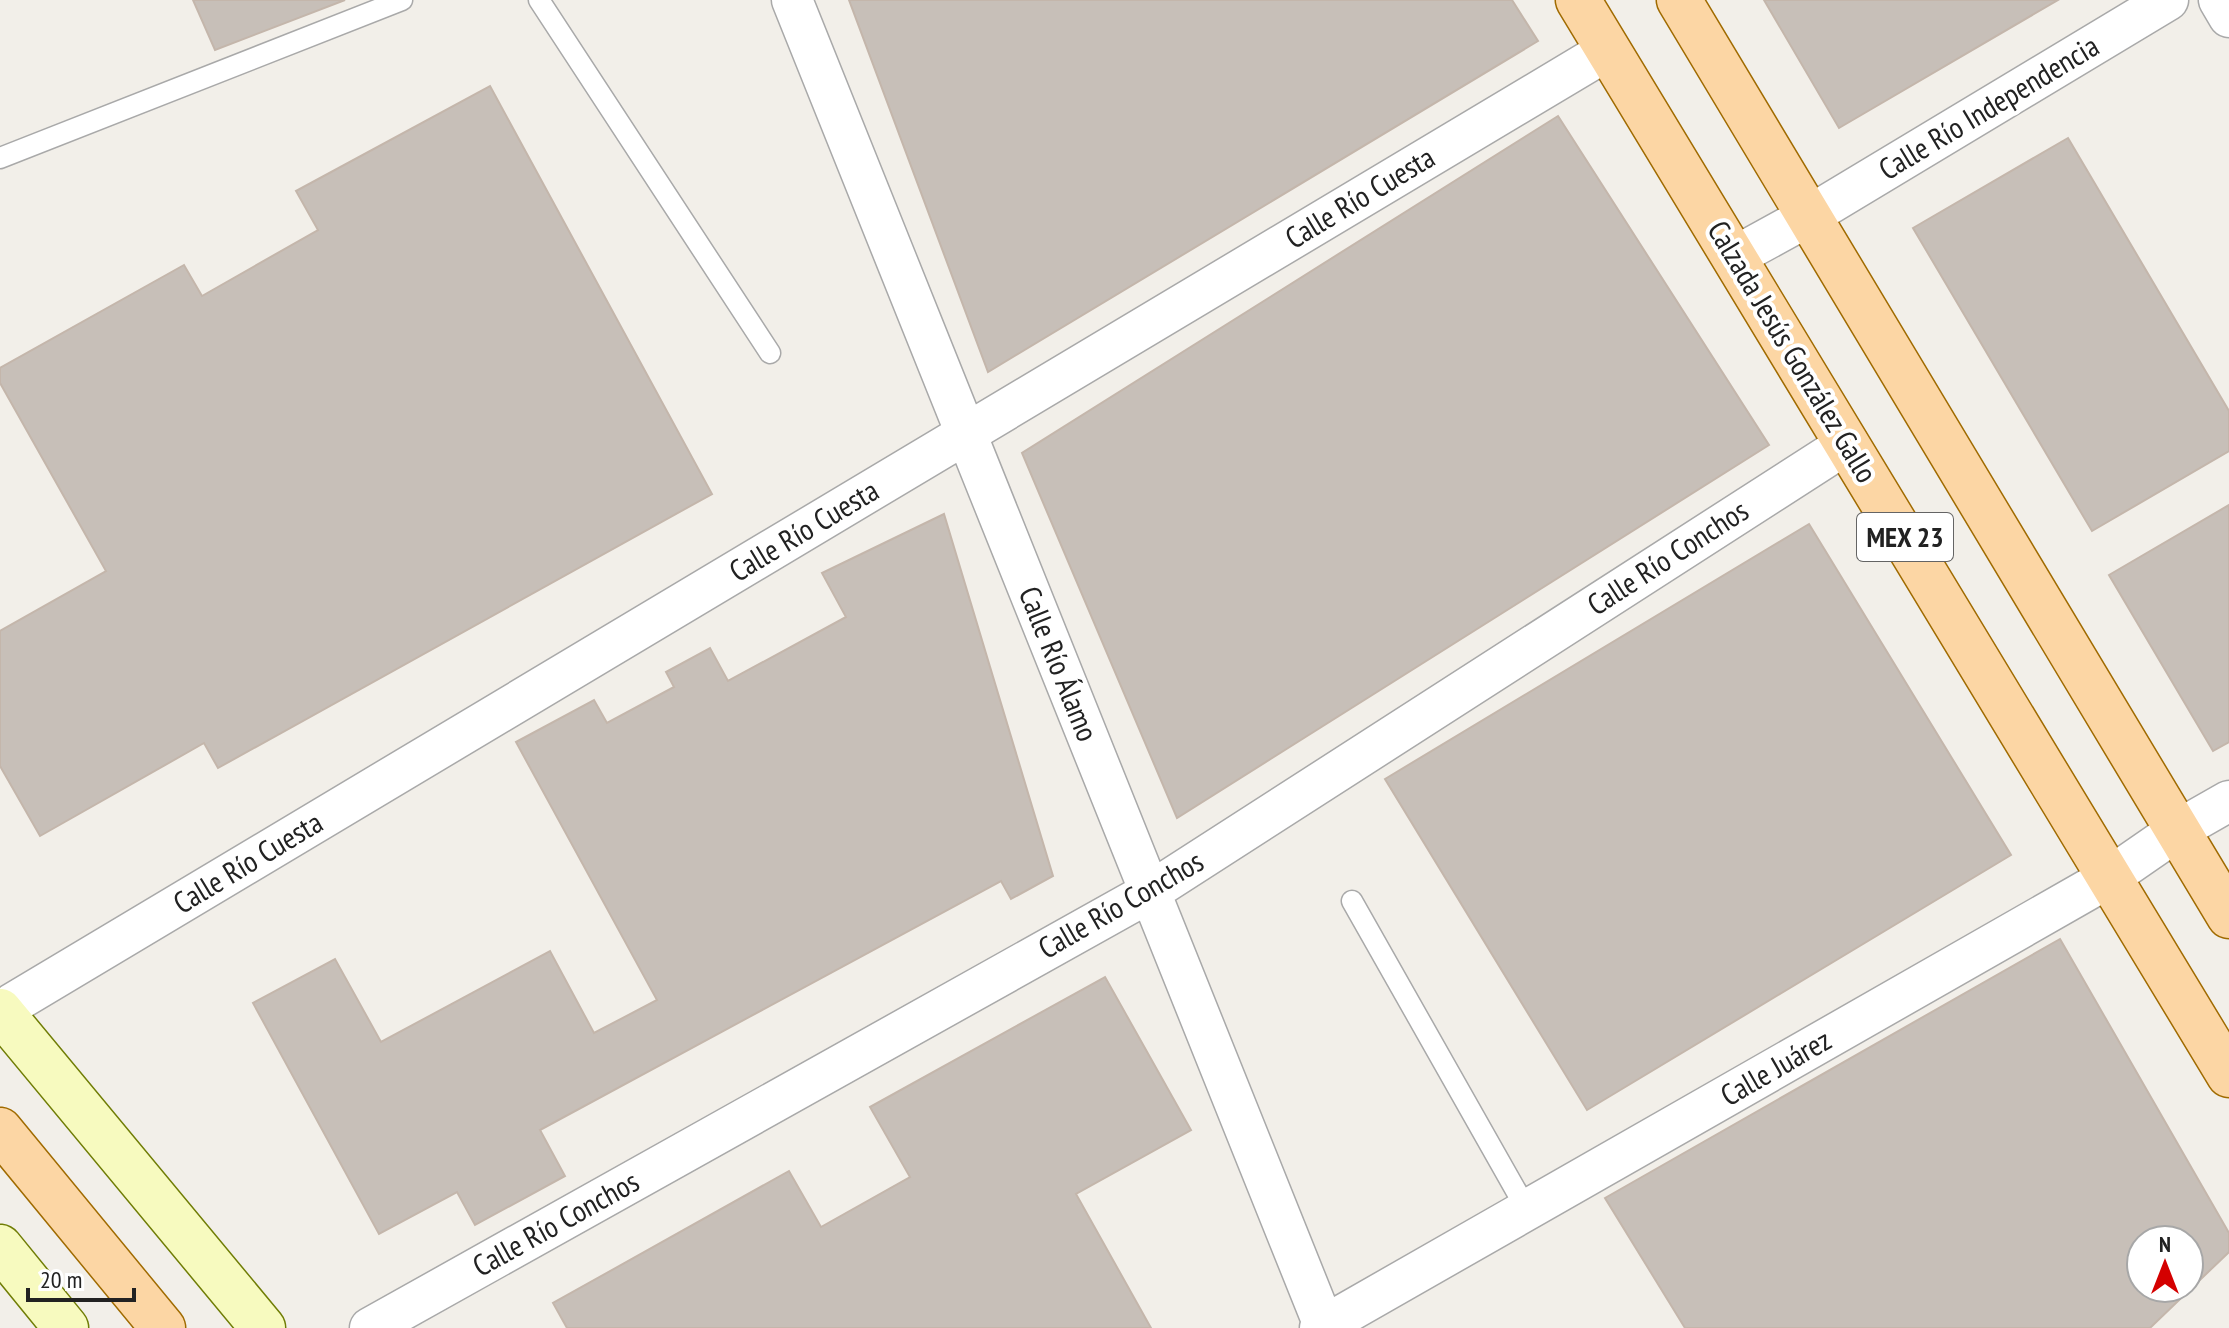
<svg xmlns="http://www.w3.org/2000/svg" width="2229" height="1328" viewBox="0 0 2229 1328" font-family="'PT Sans Narrow',sans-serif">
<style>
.building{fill:#c7bfb8;stroke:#c4b6ab;stroke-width:2;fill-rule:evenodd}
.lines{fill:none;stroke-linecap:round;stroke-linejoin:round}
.lane-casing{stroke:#a9a9a9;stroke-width:23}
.street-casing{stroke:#a9a9a9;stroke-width:43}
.secondary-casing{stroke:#707d05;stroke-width:47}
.primary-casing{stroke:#a06b00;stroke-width:47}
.lane{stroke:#fff;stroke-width:20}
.street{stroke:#fff;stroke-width:40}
.secondary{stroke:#f7fabf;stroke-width:44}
.primary{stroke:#fcd6a4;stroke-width:44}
.labels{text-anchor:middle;stroke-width:8;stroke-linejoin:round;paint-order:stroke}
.shield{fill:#fff;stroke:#646464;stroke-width:2}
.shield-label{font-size:28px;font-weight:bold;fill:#222}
.street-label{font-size:30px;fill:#222;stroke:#fff}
</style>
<rect width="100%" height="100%" fill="#f2efe9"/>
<path class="building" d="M193,0H345L215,50Z
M849,0H1512L1538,41L988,372Z
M1764,0H2058L1839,128Z
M490,86L712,494L218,768L204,743L40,836L0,766V631L106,571L0,383V368L184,265L202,296L318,230L296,191Z
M1558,116L1769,445L1177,818L1022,453Z
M2068,138L2229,411V451L2092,531L1913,228Z
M2229,505V742L2213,751L2109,575Z
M944,514L1053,876L1011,899L1001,881L540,1130L565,1176L475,1225L457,1192L379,1234L253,1003L335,959L381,1042L550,951L594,1033L657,1000L516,742L594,700L607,723L674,687L666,672L710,648L728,681L846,617L822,573Z
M1809,524L2011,855L1587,1110L1385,779Z
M2060,939L2229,1233V1252L2150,1328H1685L1605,1198ZM2141,1240H2189V1288H2141Z
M1105,977L1191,1130L1076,1194L1151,1328H567L553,1303L789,1171L821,1227L910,1177L870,1107Z"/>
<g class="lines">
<g class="lane-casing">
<path id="lane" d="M539,0L770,353
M0,158L402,0
M1352,901L1527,1210"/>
</g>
<g class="street-casing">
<path id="street" d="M792,0L1325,1328
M2219,0L2229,17
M1734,257L1809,216L2168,0
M0,1011L1608,50
M370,1328L1150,892L1848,443
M1320,1328L2110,877L2178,830L2229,801"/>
</g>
<g class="secondary-casing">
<path id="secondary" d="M0,1011L263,1328
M0,1247L66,1328"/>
</g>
<g class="primary-casing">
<path id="primary" d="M1578,0L2229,1075
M1679,0L2229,916
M0,1130L163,1328"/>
</g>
<use href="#lane" class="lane"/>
<use href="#street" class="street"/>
<use href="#secondary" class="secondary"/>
<use href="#primary" class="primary"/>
</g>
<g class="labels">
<rect class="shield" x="1857" y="513" width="96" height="48" rx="6"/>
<g class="shield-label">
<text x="1905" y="547">MEX 23</text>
</g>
<g class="street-label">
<text transform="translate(1989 108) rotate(-31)" y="10">Calle Río Independencia</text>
<text transform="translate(1360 198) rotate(-31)" y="10">Calle Río Cuesta</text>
<text transform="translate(1792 352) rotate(59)" y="10">Calzada Jesús González Gallo</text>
<text transform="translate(804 531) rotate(-31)" y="10">Calle Río Cuesta</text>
<text transform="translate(1668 558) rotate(-33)" y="10">Calle Río Conchos</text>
<text transform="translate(1058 664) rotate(68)" y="10">Calle Río Álamo</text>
<text transform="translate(248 863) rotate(-31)" y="10">Calle Río Cuesta</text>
<text transform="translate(1121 905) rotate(-30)" y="10">Calle Río Conchos</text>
<text transform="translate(1776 1068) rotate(-30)" y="10">Calle Juárez</text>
<text transform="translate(556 1224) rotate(-29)" y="10">Calle Río Conchos</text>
</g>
</g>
<g transform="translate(2165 1264)"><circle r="38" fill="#ffffff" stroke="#a7a7a7" stroke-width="2"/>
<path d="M0-6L14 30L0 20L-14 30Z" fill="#d40000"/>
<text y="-12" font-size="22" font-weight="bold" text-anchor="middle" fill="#222222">N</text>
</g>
<path d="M28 1288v12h106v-12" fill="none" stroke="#222222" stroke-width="4"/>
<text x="40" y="1288" font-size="24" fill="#222222" stroke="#ffffff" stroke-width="6" paint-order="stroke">20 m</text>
</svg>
